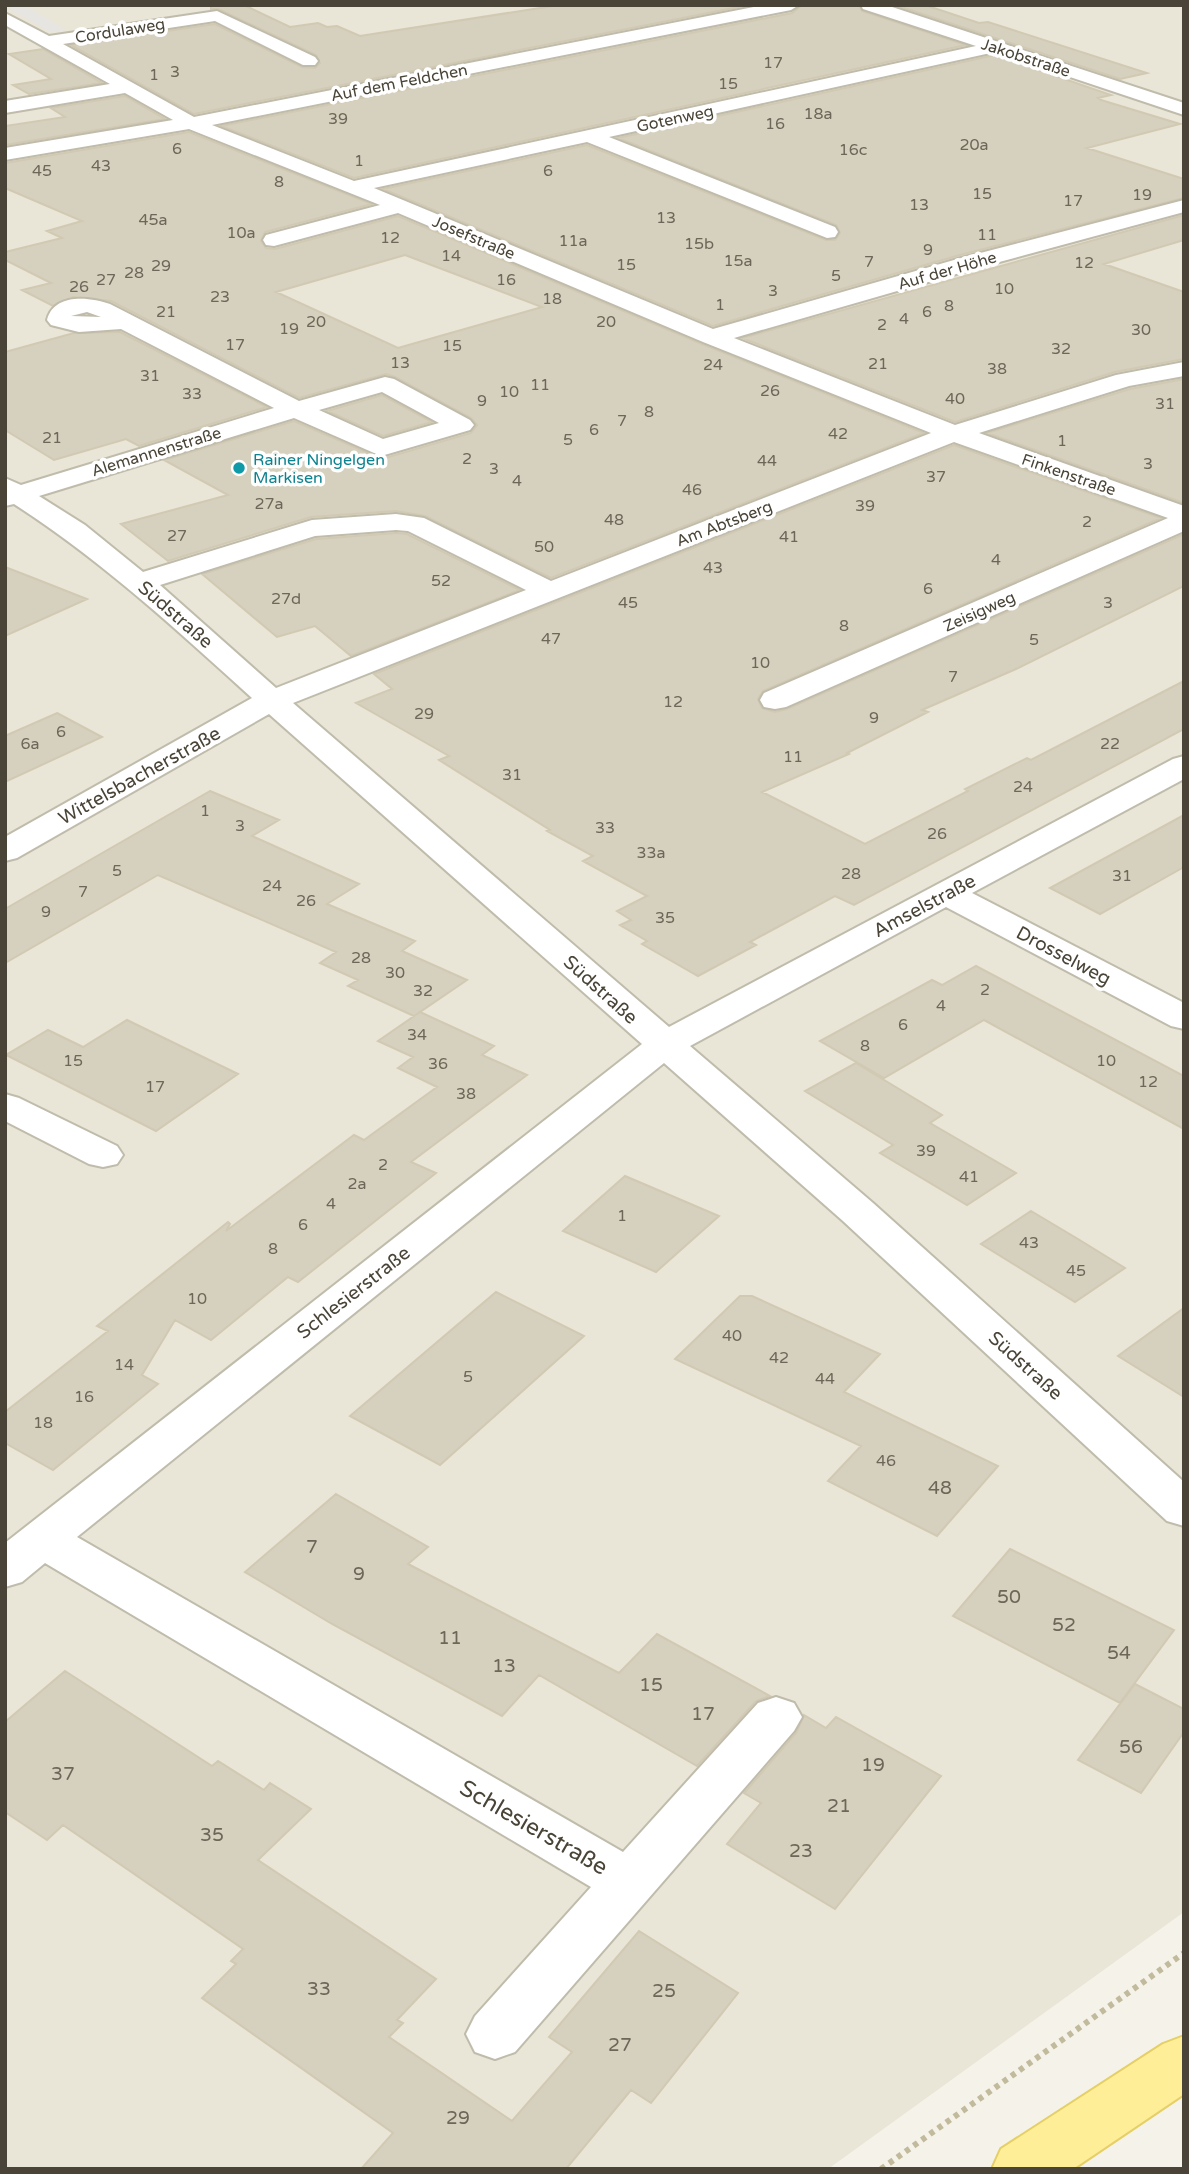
<svg xmlns="http://www.w3.org/2000/svg" width="1189" height="2174" viewBox="0 0 1189 2174" font-family="'Varela Round',sans-serif">
<style>
.residential{fill:#e9e5d7}
.parking{fill:#e6e5e1}
.building{fill:#d6d0be;stroke:#d1c9b2;stroke-width:2;fill-rule:evenodd}
.lines{fill:none;stroke-linecap:round;stroke-linejoin:round}
.minor-casing{stroke:#c0bcac;stroke-width:4}
.major-casing{stroke:#e5cf67;stroke-width:4}
.path{stroke:#c2ba9d;stroke-width:6;stroke-dasharray:5 5;stroke-linecap:butt}
.minor{fill:#fff;fill-rule:evenodd}
.major{fill:#feee98;fill-rule:evenodd}
.culture-dot{fill:#0f9aa8;stroke:#fff;stroke-width:2.5}
.labels{text-anchor:middle;stroke-width:7;stroke-linejoin:round;paint-order:stroke}
.far-street-label{font-size:16px;fill:#494437;stroke:#fff}
.number-label{font-size:16px;fill:#6c6759}
.far-culture-label{font-size:16px;fill:#0d838f;stroke:#fff;text-anchor:start}
.street-label{font-size:19px;fill:#494437;stroke:#fff}
.near-number-label{font-size:19px;fill:#6c6759}
.near-street-label{font-size:23px;fill:#494437;stroke:#fff}
</style>
<rect width="100%" height="100%" fill="#f5f3e9"/>
<path class="residential" d="M5,5H1184V1912L828,2169H5Z"/>
<path class="parking" d="M23,5L66,30L50,32L7,7Z"/>
<path class="building" d="M211,5H244L290,27L318,23L327,27L337,26L360,36L559,5H749L194,114L71,45L215,24L302,67L315,68L320,63L316,55L218,9H211Z
M802,5H859L862,11L966,45L354,178L221,126L792,13Z
M895,5H925L979,23L988,22L1147,73L1120,79Z
M43,49L102,83L29,94L13,85L51,79L9,54Z
M995,55L1111,95L1098,98L1101,100L1180,124L1087,148L1184,179V198L960,255L713,326L383,189L587,145L826,240H835L840,233L836,225L618,138Z
M125,96L165,119L5,145V126L65,117L51,108Z
M189,132L372,204L265,232L261,241L266,248L275,249L398,216L702,344L924,433L551,578L425,516L396,511L311,517L168,561L121,524L228,495L164,460L294,421L382,459L471,433L477,425L471,418L395,377L386,374L299,398L111,301L73,297L53,306L22,290L51,283L5,260V252L62,238L47,231L82,221L5,188V163ZM405,255L542,307L398,348L276,292Z
M1184,215V240L1104,264L1184,292V359L1115,372L955,422L742,338Z
M120,332L267,407L139,446L126,439L54,460L5,430V352L74,333Z
M1184,379V503L987,433L1130,389Z
M382,395L432,422L383,436L327,411Z
M954,445L1161,518L763,691L758,699L762,708L775,712L787,709L1184,534V586L1016,669L922,710L928,712L847,753L849,754L762,792L865,844L968,791L965,789L1027,758L1031,760L1184,681V729L854,905L835,896L750,942L756,945L698,976L642,944L647,941L620,925L631,920L617,911L647,896L583,861L593,856L547,831L550,830L439,760L449,756L356,703L392,689L374,674Z
M396,533L407,534L520,590L351,656L315,626L277,637L202,574L316,539Z
M5,567L36,579L87,599L5,636Z
M57,713L102,737L5,782V736Z
M210,791L279,820L252,836L359,884L327,904L415,941L402,951L467,980L414,1016L348,986L358,980L320,963L336,952L158,875L5,963V909Z
M1184,815V867L1100,914L1050,888Z
M976,966L1184,1076V1129L984,1020L884,1078L820,1041L932,980L942,985Z
M420,1012L494,1046L482,1055L527,1075L411,1162L436,1173L298,1282L288,1277L211,1340L175,1320L142,1375L158,1384L53,1470L5,1443V1412L108,1331L97,1326L228,1222L230,1224L226,1231L354,1135L364,1140L437,1087L398,1068L413,1057L378,1041Z
M127,1020L238,1074L156,1131L6,1055L48,1030L83,1047Z
M856,1063L942,1115L930,1123L1016,1173L967,1205L880,1153L893,1145L805,1091Z
M625,1176L679,1199L719,1216L656,1272L563,1231Z
M1031,1211L1078,1239L1125,1268L1075,1302L981,1244Z
M496,1292L584,1336L440,1465L350,1416Z
M740,1296H752L880,1354L844,1392L998,1466L937,1536L828,1481L861,1446L675,1359Z
M1184,1308V1397L1118,1356Z
M336,1494L428,1547L408,1564L619,1673L657,1634L770,1696L756,1701L697,1766L539,1675L502,1716L332,1624L245,1572Z
M1010,1549L1174,1630L1120,1703L953,1616Z
M65,1671L212,1766L218,1761L264,1790L270,1783L311,1809L258,1860L436,1979L397,2020L403,2023L389,2037L512,2121L572,2052L549,2037L639,1931L738,1993L651,2103L631,2090L566,2169H361L393,2133L202,1998L236,1964L231,1961L243,1949L63,1825L47,1840L5,1812V1722Z
M1135,1684L1184,1709V1732L1141,1793L1078,1760Z
M804,1715L826,1728L836,1717L941,1776L835,1909L727,1844L761,1803L744,1793L796,1733Z"/>
<g class="lines">
<g class="minor-casing">
<path id="minor" d="M764,5H799L791,10L212,125L354,181L976,46L863,9L861,5H886L1184,103V115L995,52L609,137L835,227L838,232L835,237L827,238L587,142L374,188L713,329L961,258L1184,200V212L977,268L734,338L955,425L1116,375L1184,362V376L1129,386L979,433L1184,506V531L786,707L775,709L764,707L760,700L764,693L1168,518L954,442L293,703L669,1027L1173,759L1184,756V779L972,893L1184,1003V1029L1171,1026L946,907L690,1046L873,1203L1184,1482V1526L1167,1521L843,1221L664,1063L77,1537L623,1852L758,1703L776,1697L794,1703L802,1717L794,1731L515,2052L495,2059L475,2052L466,2034L475,2016L591,1887L45,1563L22,1582L5,1587V1543L642,1044L269,714L17,858L5,861V837L252,698C176,629 101,560 14,504L5,506V478L21,485L274,408L121,329L79,332L51,325L47,320C54,293 89,297 110,304L299,401L385,377L394,379L470,420L474,425L470,430L381,456L294,418L39,496L85,525L143,572L312,520L396,514L424,518L551,581L931,433L703,342L398,213L274,246L266,245L263,240L266,235L380,205L189,129L5,160V148L173,120L125,93L5,113V101L110,84L5,25V13L49,36L217,11L315,57L318,61L315,65H303L215,21L63,44L194,117ZM87,312L101,317L71,316ZM382,392L439,423L383,439L319,410ZM396,530L408,531L526,590L276,688L160,585L315,536Z
M5,1094L19,1098L117,1146L123,1155L117,1164L103,1167L89,1164L5,1121Z"/>
</g>
<g class="major-casing">
<path id="major" d="M1184,2036V2094L1073,2169H992L1001,2149L1163,2044Z"/>
</g>
<path class="path" d="M881,2169L1184,1953"/>
<use href="#minor" class="minor"/>
<use href="#major" class="major"/>
</g>
<circle class="culture-dot" cx="239" cy="468" r="7"/>
<g class="labels">
<g class="far-street-label">
<text transform="translate(120 30) rotate(-9)" y="6">Cordulaweg</text>
<text transform="translate(1026 57) rotate(18)" y="6">Jakobstraße</text>
<text transform="translate(399 82) rotate(-11)" y="6">Auf dem Feldchen</text>
<text transform="translate(675 118) rotate(-12)" y="6">Gotenweg</text>
<text transform="translate(474 237) rotate(23)" y="6">Josefstraße</text>
<text transform="translate(947 270) rotate(-16)" y="6">Auf der Höhe</text>
<text transform="translate(156 451) rotate(-17)" y="6">Alemannenstraße</text>
<text transform="translate(1069 474) rotate(19)" y="6">Finkenstraße</text>
<text transform="translate(724 523) rotate(-21)" y="6">Am Abtsberg</text>
<text transform="translate(979 611) rotate(-24)" y="6">Zeisigweg</text>
</g>
<g class="number-label">
<text x="773" y="68">17</text>
<text x="175" y="77">3</text>
<text x="154" y="80">1</text>
<text x="728" y="89">15</text>
<text x="818" y="119">18a</text>
<text x="338" y="124">39</text>
<text x="775" y="129">16</text>
<text x="974" y="150">20a</text>
<text x="177" y="154">6</text>
<text x="853" y="155">16c</text>
<text x="359" y="166">1</text>
<text x="101" y="171">43</text>
<text x="42" y="176">45</text>
<text x="548" y="176">6</text>
<text x="279" y="187">8</text>
<text x="982" y="199">15</text>
<text x="1142" y="200">19</text>
<text x="1073" y="206">17</text>
<text x="919" y="210">13</text>
<text x="666" y="223">13</text>
<text x="153" y="225">45a</text>
<text x="241" y="238">10a</text>
<text x="987" y="240">11</text>
<text x="390" y="243">12</text>
<text x="573" y="246">11a</text>
<text x="699" y="249">15b</text>
<text x="928" y="255">9</text>
<text x="451" y="261">14</text>
<text x="738" y="266">15a</text>
<text x="869" y="267">7</text>
<text x="1084" y="268">12</text>
<text x="626" y="270">15</text>
<text x="161" y="271">29</text>
<text x="134" y="278">28</text>
<text x="836" y="281">5</text>
<text x="106" y="285">27</text>
<text x="506" y="285">16</text>
<text x="79" y="292">26</text>
<text x="1004" y="294">10</text>
<text x="773" y="296">3</text>
<text x="220" y="302">23</text>
<text x="552" y="304">18</text>
<text x="720" y="310">1</text>
<text x="949" y="311">8</text>
<text x="166" y="317">21</text>
<text x="927" y="317">6</text>
<text x="904" y="324">4</text>
<text x="316" y="327">20</text>
<text x="606" y="327">20</text>
<text x="882" y="330">2</text>
<text x="289" y="334">19</text>
<text x="1141" y="335">30</text>
<text x="235" y="350">17</text>
<text x="452" y="351">15</text>
<text x="1061" y="354">32</text>
<text x="400" y="368">13</text>
<text x="878" y="369">21</text>
<text x="713" y="370">24</text>
<text x="997" y="374">38</text>
<text x="150" y="381">31</text>
<text x="540" y="390">11</text>
<text x="770" y="396">26</text>
<text x="509" y="397">10</text>
<text x="192" y="399">33</text>
<text x="955" y="404">40</text>
<text x="482" y="406">9</text>
<text x="1165" y="409">31</text>
<text x="649" y="417">8</text>
<text x="622" y="426">7</text>
<text x="594" y="435">6</text>
<text x="838" y="439">42</text>
<text x="52" y="443">21</text>
<text x="568" y="445">5</text>
<text x="1062" y="446">1</text>
<text x="467" y="464">2</text>
<text x="767" y="466">44</text>
<text x="1148" y="469">3</text>
<text x="494" y="474">3</text>
<text x="936" y="482">37</text>
<text x="517" y="486">4</text>
<text x="692" y="495">46</text>
<text x="269" y="509">27a</text>
<text x="865" y="511">39</text>
<text x="614" y="525">48</text>
<text x="1087" y="527">2</text>
<text x="177" y="541">27</text>
<text x="789" y="542">41</text>
<text x="544" y="552">50</text>
<text x="996" y="565">4</text>
<text x="713" y="573">43</text>
<text x="441" y="586">52</text>
<text x="928" y="594">6</text>
<text x="286" y="604">27d</text>
<text x="628" y="608">45</text>
<text x="1108" y="608">3</text>
<text x="844" y="631">8</text>
<text x="551" y="644">47</text>
<text x="1034" y="645">5</text>
<text x="760" y="668">10</text>
<text x="953" y="682">7</text>
<text x="673" y="707">12</text>
<text x="424" y="719">29</text>
<text x="874" y="723">9</text>
<text x="61" y="737">6</text>
<text x="30" y="749">6a</text>
<text x="1110" y="749">22</text>
<text x="793" y="762">11</text>
<text x="512" y="780">31</text>
<text x="1023" y="792">24</text>
<text x="205" y="816">1</text>
<text x="240" y="831">3</text>
<text x="605" y="833">33</text>
<text x="937" y="839">26</text>
<text x="651" y="858">33a</text>
<text x="117" y="876">5</text>
<text x="851" y="879">28</text>
<text x="1122" y="881">31</text>
<text x="272" y="891">24</text>
<text x="83" y="897">7</text>
<text x="306" y="906">26</text>
<text x="46" y="917">9</text>
<text x="665" y="923">35</text>
<text x="361" y="963">28</text>
<text x="395" y="978">30</text>
<text x="985" y="995">2</text>
<text x="423" y="996">32</text>
<text x="941" y="1011">4</text>
<text x="903" y="1030">6</text>
<text x="417" y="1040">34</text>
<text x="865" y="1051">8</text>
<text x="73" y="1066">15</text>
<text x="1106" y="1066">10</text>
<text x="438" y="1069">36</text>
<text x="1148" y="1087">12</text>
<text x="155" y="1092">17</text>
<text x="466" y="1099">38</text>
<text x="926" y="1156">39</text>
<text x="383" y="1170">2</text>
<text x="969" y="1182">41</text>
<text x="357" y="1189">2a</text>
<text x="331" y="1209">4</text>
<text x="622" y="1221">1</text>
<text x="303" y="1230">6</text>
<text x="1029" y="1248">43</text>
<text x="273" y="1254">8</text>
<text x="1076" y="1276">45</text>
<text x="197" y="1304">10</text>
<text x="732" y="1341">40</text>
<text x="779" y="1363">42</text>
<text x="124" y="1370">14</text>
<text x="468" y="1382">5</text>
<text x="825" y="1384">44</text>
<text x="84" y="1402">16</text>
<text x="43" y="1428">18</text>
<text x="886" y="1466">46</text>
</g>
<g class="far-culture-label">
<text x="253" y="465">Rainer Ningelgen<tspan x="253" dy="18">Markisen</tspan></text>
</g>
<g class="street-label">
<text transform="translate(176 614) rotate(41)" y="7">Südstraße</text>
<text transform="translate(139 775) rotate(-29)" y="7">Wittelsbacherstraße</text>
<text transform="translate(924 905) rotate(-28)" y="7">Amselstraße</text>
<text transform="translate(1064 955) rotate(28)" y="7">Drosselweg</text>
<text transform="translate(601 989) rotate(42)" y="7">Südstraße</text>
<text transform="translate(353 1292) rotate(-38)" y="7">Schlesierstraße</text>
<text transform="translate(1026 1365) rotate(42)" y="7">Südstraße</text>
</g>
<g class="near-number-label">
<text x="940" y="1494">48</text>
<text x="312" y="1553">7</text>
<text x="359" y="1580">9</text>
<text x="1009" y="1603">50</text>
<text x="1064" y="1631">52</text>
<text x="450" y="1644">11</text>
<text x="1119" y="1659">54</text>
<text x="504" y="1672">13</text>
<text x="651" y="1691">15</text>
<text x="703" y="1720">17</text>
<text x="1131" y="1753">56</text>
<text x="873" y="1771">19</text>
<text x="63" y="1780">37</text>
<text x="839" y="1812">21</text>
<text x="212" y="1841">35</text>
<text x="801" y="1857">23</text>
<text x="319" y="1995">33</text>
<text x="664" y="1997">25</text>
<text x="620" y="2051">27</text>
<text x="458" y="2124">29</text>
</g>
<g class="near-street-label">
<text transform="translate(534 1827) rotate(30)" y="8">Schlesierstraße</text>
</g>
</g>
<rect width="1189" height="2174" fill="none" stroke="#494437" stroke-width="14"/>
</svg>
